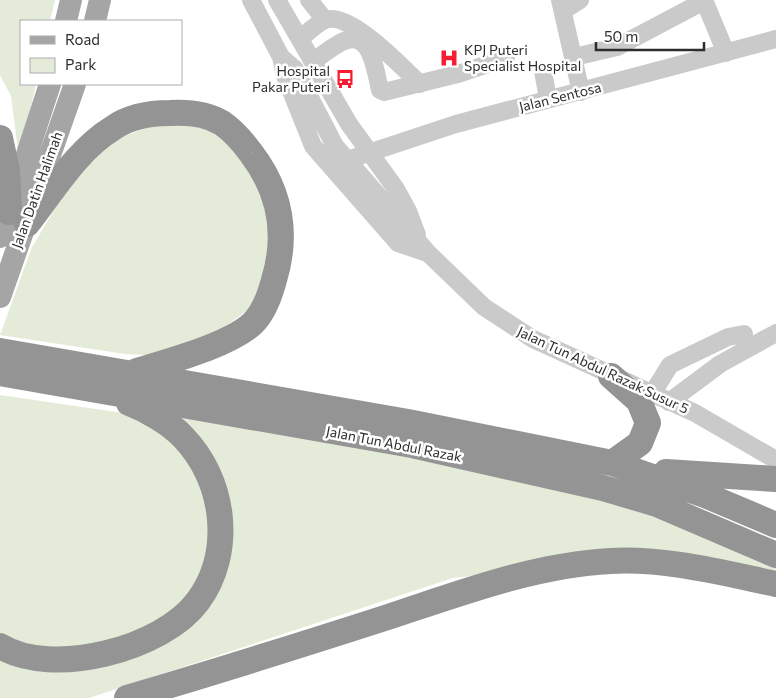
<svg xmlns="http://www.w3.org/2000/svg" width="776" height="698" viewBox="0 0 776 698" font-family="Commissioner,sans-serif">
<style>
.green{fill:#e4ecd9}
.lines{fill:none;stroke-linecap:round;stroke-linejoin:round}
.minor{stroke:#cacaca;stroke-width:18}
.major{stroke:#a5a5a5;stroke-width:22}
.highway{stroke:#949494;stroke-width:26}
.labels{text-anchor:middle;stroke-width:5;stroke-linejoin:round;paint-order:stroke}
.poi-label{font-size:14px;fill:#2d2d2d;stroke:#fff;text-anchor:start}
.street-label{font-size:14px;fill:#2d2d2d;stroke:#fff}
</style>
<rect width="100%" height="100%" fill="#fff"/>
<path class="green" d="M0,0H55L50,21H21V84H36L19,158L11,96L0,75Z
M163,122L210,128L264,173L284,241L252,307L219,331L162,356L125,354L0,335L32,247L71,182L116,139Z
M0,395L123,413L164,432L190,459L214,528L203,572L183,607L153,628L69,654L0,637Z
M163,409L639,502L776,556V575L615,561L453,578L89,698H0V655L149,648L229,535Z"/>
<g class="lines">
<path class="minor" d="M251,0L281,57L295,69L335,146L428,253L484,307L533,339L695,413L776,460
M277,0L349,124L396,189L408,211L417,235
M309,0L325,20
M560,0L581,92
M704,0L726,53
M563,11L580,0
M300,39C307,33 316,24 325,20C349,10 403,68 420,84
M281,57L285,76L313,146L398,243L427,253
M574,57L617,47L704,1
M313,61C323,55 336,43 347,40C372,33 376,74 380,90L384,92L458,74L506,58
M543,71L548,99
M347,160L456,124L776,39
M652,394L670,365L728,337L744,334
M669,402L720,364L776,333"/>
<path class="major" d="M66,21L71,0
M95,21L100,0
M0,237L50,84
M0,297L75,84"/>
<path class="highway" d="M0,138L7,171L9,212
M27,224C53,191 77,150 113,128C130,116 150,113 170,113C186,112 207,114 222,123C232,130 243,142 251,153C280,191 288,234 274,280C270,295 264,313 252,324C227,346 169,361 137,371
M0,351L408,422L612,463L705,495L776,525
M0,373L412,445L603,488L657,504L776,555
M611,376L639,401L648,423L640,443L612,463
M666,472L776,479
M0,646C52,678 163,649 198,601C234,552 225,480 183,437C170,423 147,410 129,403
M127,698C215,672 301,645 388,617C461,593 534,565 611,561C666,558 723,573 776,584"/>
</g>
<defs>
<g id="hospital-bare" transform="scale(1.5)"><path d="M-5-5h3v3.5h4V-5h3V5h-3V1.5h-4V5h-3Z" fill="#f61c32" stroke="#fff" stroke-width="2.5" paint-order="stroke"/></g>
<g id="bus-bare" transform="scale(1.5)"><path d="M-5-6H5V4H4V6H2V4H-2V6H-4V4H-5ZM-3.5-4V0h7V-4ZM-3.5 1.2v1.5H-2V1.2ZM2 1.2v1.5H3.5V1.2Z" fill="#f61c32" stroke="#fff" stroke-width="2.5" paint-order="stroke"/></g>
</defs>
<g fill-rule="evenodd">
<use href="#hospital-bare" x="449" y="58"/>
<use href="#bus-bare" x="345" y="79"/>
</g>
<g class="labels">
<g class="poi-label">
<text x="464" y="55">KPJ Puteri<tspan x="464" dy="16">Specialist Hospital</tspan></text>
<text x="330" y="76" text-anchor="end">Hospital<tspan x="330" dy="16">Pakar Puteri</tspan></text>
</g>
<g class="street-label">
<text transform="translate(560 97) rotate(-14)" y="5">Jalan Sentosa</text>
<text transform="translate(37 190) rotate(-70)" y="5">Jalan Datin Halimah</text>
<text transform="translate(603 370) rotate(25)" y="5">Jalan Tun Abdul Razak Susur 5</text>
<text transform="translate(394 444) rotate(11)" y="5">Jalan Tun Abdul Razak</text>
</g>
</g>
<rect x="20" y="20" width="162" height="65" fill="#ffffff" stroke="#ababab"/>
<rect x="30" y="36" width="25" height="8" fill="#a5a5a5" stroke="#ababab"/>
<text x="65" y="45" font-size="15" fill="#2d2d2d">Road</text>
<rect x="30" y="58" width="25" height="15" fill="#e4ecd9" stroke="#ababab"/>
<text x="65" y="70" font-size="15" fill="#2d2d2d">Park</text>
<path d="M596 42v8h108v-8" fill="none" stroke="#2d2d2d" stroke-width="2.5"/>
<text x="604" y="42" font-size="15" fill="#2d2d2d" stroke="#ffffff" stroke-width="4" paint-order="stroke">50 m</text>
</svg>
